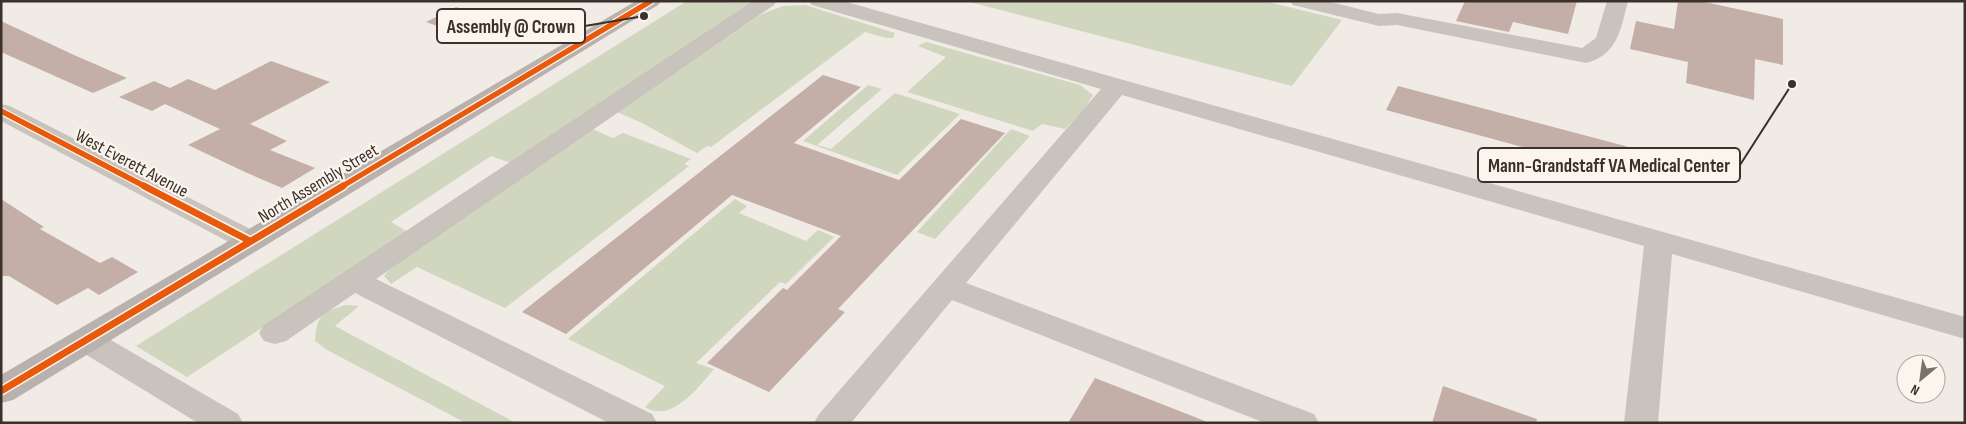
<svg xmlns="http://www.w3.org/2000/svg" width="1966" height="424" viewBox="0 0 1966 424" font-family="'Sofia Sans Condensed',sans-serif">
<style>
.green{fill:#d1d6bf}
.building{fill:#c3afa7}
.lines{fill:none;stroke-linecap:round;stroke-linejoin:round}
.minor{fill:#c9c3be;fill-rule:evenodd}
.major{fill:#b8b1ad;fill-rule:evenodd}
.cycleway-far1-casing{stroke:#fbf5ee;stroke-width:8}
.cycleway-casing{stroke:#fbf5ee;stroke-width:10}
.cycleway-far1{stroke:#e8590c;stroke-width:5.5}
.cycleway{stroke:#e8590c;stroke-width:7}
.labels{text-anchor:middle;stroke-width:4.5;stroke-linejoin:round;paint-order:stroke}
.street-label{font-size:18px;fill:#3b302b;stroke:#fbf5ee}
.leader{fill:none;stroke:#3b302b;stroke-width:2}
.callout-dot{fill:#3b302b;stroke:#fbf5ee;stroke-width:2}
.callout{fill:#fbf5ee;stroke:#3b302b;stroke-width:2}
.callout-label{font-size:19px;text-anchor:middle;font-weight:bold;fill:#3b302b}
</style>
<rect width="100%" height="100%" fill="#f0ebe5"/>
<path class="green" d="M687,1L751,3L511,163L491,156L391,222L408,232L187,377L136,346Z
M966,1H1264L1342,20L1292,86Z
M805,5L895,33L893,38H886L865,32L711,147L707,146L697,153L640,122L617,112L762,14L783,6Z
M926,42L1080,85L1093,95L1083,111L1065,129L1042,124L1033,131L907,92L946,57L918,46Z
M868,85L882,89L817,145L831,149L895,93L960,114L897,175L803,141Z
M592,129L613,138L623,133L691,159L684,164L689,166L505,308L417,267L391,284L384,276L394,264Z
M1011,129L1030,136L935,239L917,232Z
M735,199L747,206L739,213L806,241L818,230L834,237L786,284L780,282L696,363L714,369C699,387 671,424 645,407L665,386L568,339Z
M345,305L359,306L335,326L516,423H466L327,350L315,341C317,315 321,313 345,305Z"/>
<path class="building" d="M1465,1H1577L1568,34L1513,22L1509,32L1456,21Z
M1678,1H1700L1783,19V65L1755,59L1754,100L1686,83L1688,62L1630,49L1636,21L1674,29Z
M456,7L503,23L473,39L426,22Z
M1,21L74,55L127,78L93,93L1,52Z
M271,61L330,82L250,124L287,141L270,150L315,168L282,188L245,172L188,145L220,129L165,104L152,111L119,97L154,81L170,88L188,79L215,90Z
M823,75L861,87L794,143L899,180L961,119L1005,133L838,309L845,312L769,392L707,363L783,288L787,290L841,236L732,195L566,334L522,312Z
M1398,86L1659,155L1655,183L1386,110Z
M1,199L44,227L40,229L100,263L112,257L138,272L99,295L88,288L57,305L9,276H1Z
M1095,378L1205,421V423H1068Z
M1443,386L1537,419L1536,423H1432Z"/>
<g class="lines">
<path class="minor" d="M753,1H777L774,5L376,279L652,414L657,423H609L355,293L286,341L275,344L264,341L259,333L264,325Z
M809,1H843L1965,317V339L1672,254L1658,423H1624L1644,246L1122,95L966,283L1314,414L1319,423H1265L952,300L851,423H814L819,414L1101,89L812,5Z
M1290,1H1327L1379,14L1397,13L1582,48L1596,38L1607,1H1628C1621,28 1618,55 1586,63L1397,25L1379,26L1293,5Z
M1,104L10,106L260,234L264,241L260,248L250,250L240,248L1,121Z
M86,329L97,332L238,414L243,423H198L75,348L70,340L75,332Z"/>
<path class="major" d="M636,1H661L658,5L13,400L1,403V375Z"/>
<g class="cycleway-far1-casing">
<path id="cycleway-far1" d="M1,111L146,187
M341,187L651,1"/>
</g>
<g class="cycleway-casing">
<path id="cycleway" d="M144,186L250,241
M1,391L343,186"/>
</g>
<use href="#cycleway-far1" class="cycleway-far1"/>
<use href="#cycleway" class="cycleway"/>
</g>
<g class="labels">
<g class="street-label">
<text transform="translate(132 163) rotate(28)" y="6">West Everett Avenue</text>
<text transform="translate(318 183) rotate(-31)" y="6">North Assembly Street</text>
</g>
</g>
<path class="leader" d="M644 16L585 26M1792 84L1740 165"/>
<g class="callout-dot">
<circle cx="644" cy="16" r="5"/>
<circle cx="1792" cy="84" r="5"/>
</g>
<g class="callout">
<rect x="437" y="9" width="148" height="34" rx="5"/>
<rect x="1478" y="148" width="262" height="34" rx="5"/>
</g>
<g class="callout-label">
<text x="511" y="33">Assembly @ Crown</text>
<text x="1609" y="172">Mann-Grandstaff VA Medical Center</text>
</g>
<rect width="1966" height="424" fill="none" stroke="#3b302b" stroke-width="5"/>
<g transform="translate(1921 379) rotate(209)"><circle r="24" fill="#fbf5ee" stroke="#aea6a0"/>
<path d="M0-4L9 19L0 12L-9 19Z" fill="#7a716c"/>
<text y="-8" font-size="14" font-weight="bold" text-anchor="middle" fill="#3b302b">N</text>
</g>
</svg>
